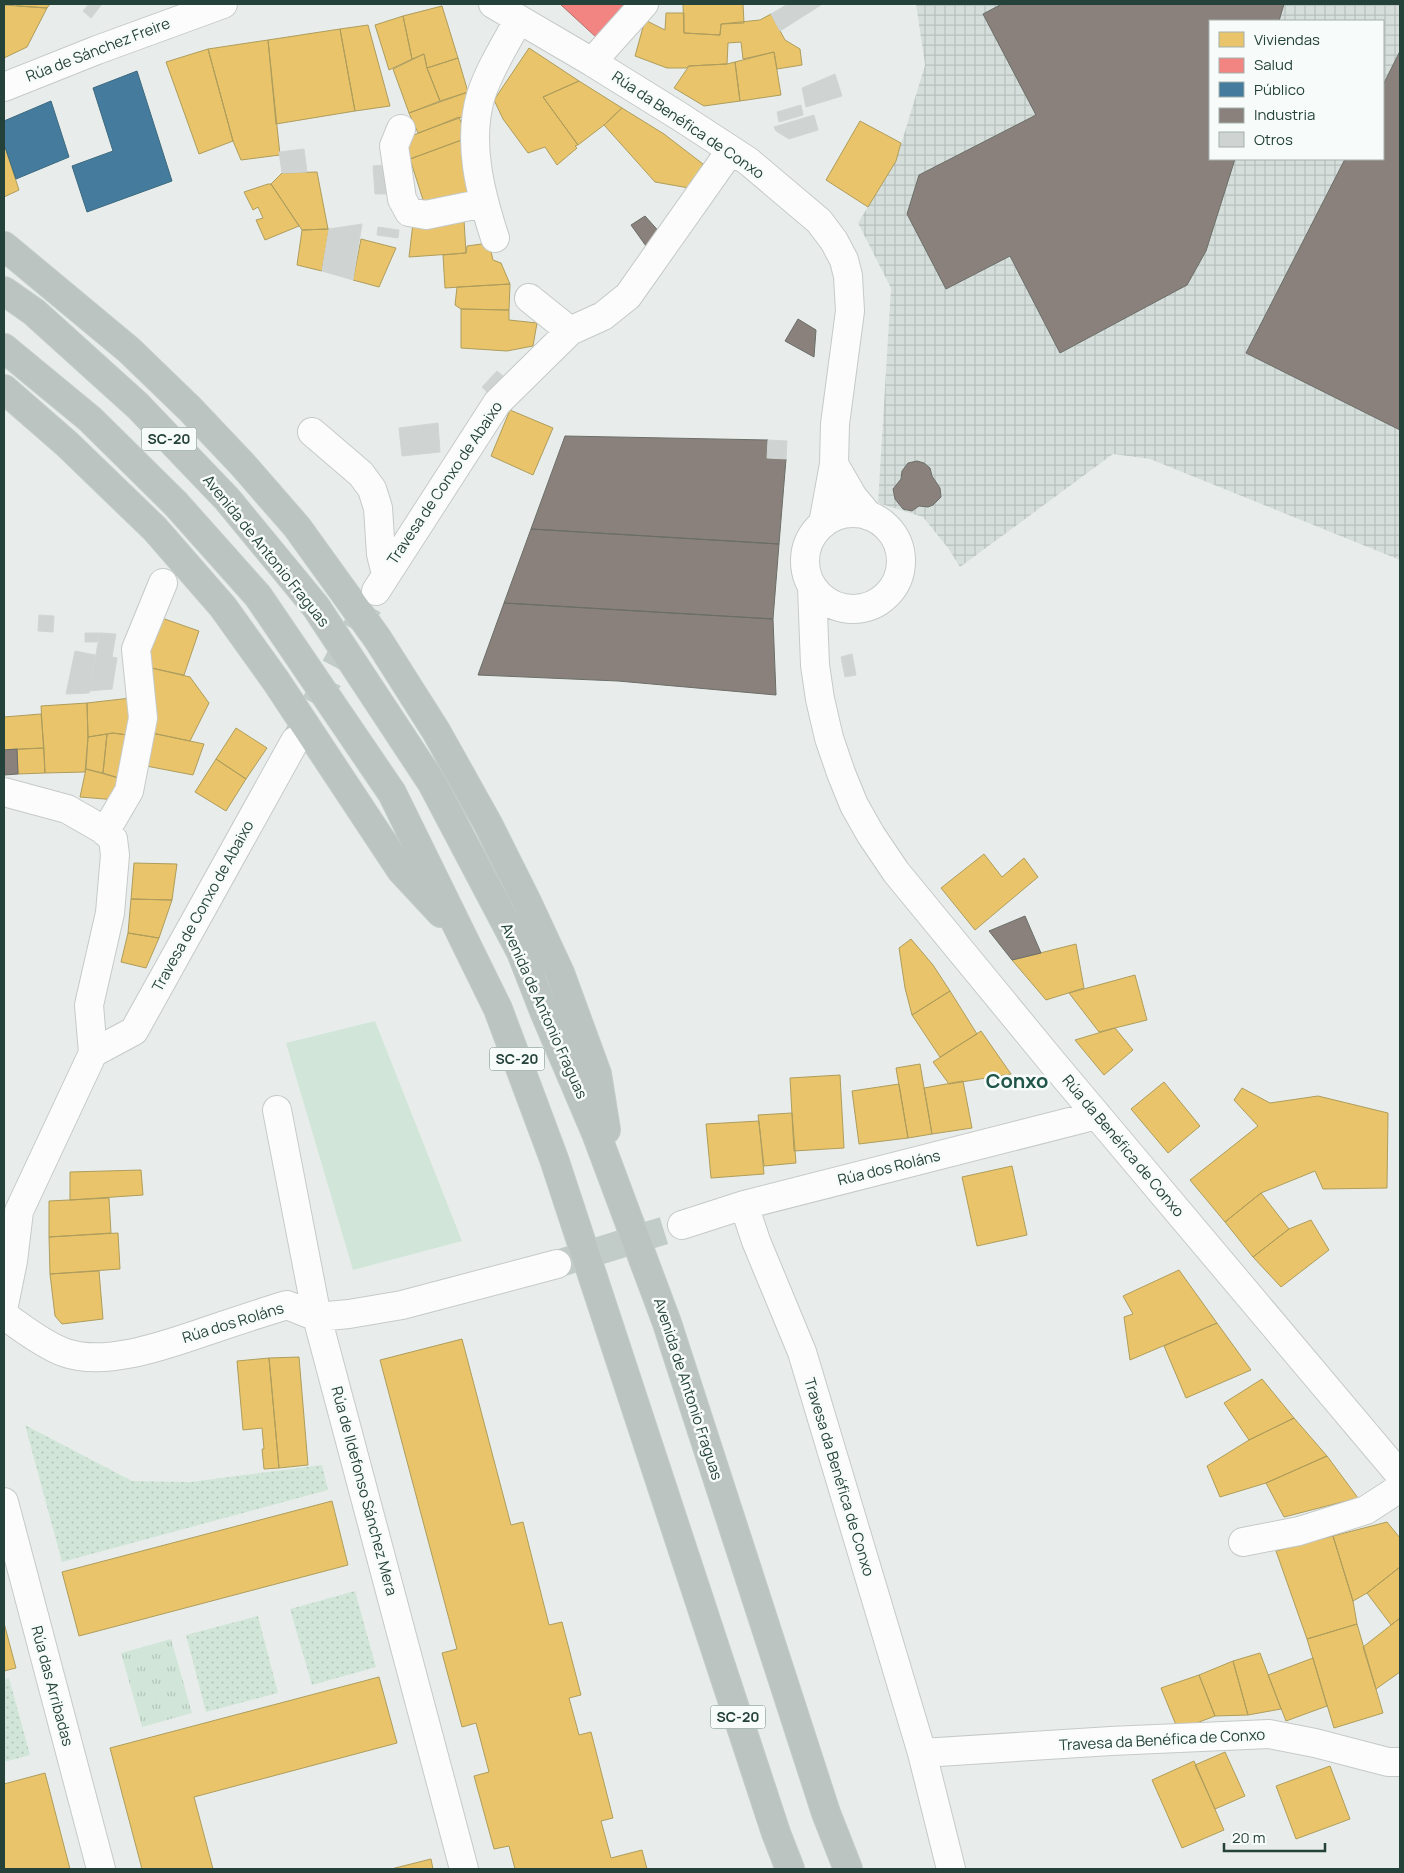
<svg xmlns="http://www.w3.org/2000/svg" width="1404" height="1873" viewBox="0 0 1404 1873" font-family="Manrope,sans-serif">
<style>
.industrial{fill:url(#industrial-grid);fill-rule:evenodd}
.grass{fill:url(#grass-dots)}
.park{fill:url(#park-tufts)}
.pitch{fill:#d1e6d8}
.homes{fill:#e9c46a;stroke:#ae9d5c}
.health{fill:#f28482;stroke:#b4706c}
.public{fill:#457b9d;stroke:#3b6a7f}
.industry{fill:#8a817c;stroke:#6b6e68}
.building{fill:#cfd4d2;stroke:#d1d6d4}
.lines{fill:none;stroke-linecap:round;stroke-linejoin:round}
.minor-tunnel{stroke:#c1cbc8;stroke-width:28;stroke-dasharray:28 14;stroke-linecap:butt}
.minor-casing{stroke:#c5cac8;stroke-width:30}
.highway-casing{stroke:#c3ccc9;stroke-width:30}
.minor{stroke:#fcfcfc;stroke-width:28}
.highway{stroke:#bcc4c2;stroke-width:28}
.labels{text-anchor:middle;stroke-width:5;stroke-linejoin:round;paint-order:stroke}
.shield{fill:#f7fbf9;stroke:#637a73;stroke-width:1}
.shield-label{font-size:14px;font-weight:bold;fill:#24423a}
.street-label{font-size:15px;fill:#24423a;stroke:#f7fbf9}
.district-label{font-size:20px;font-weight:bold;fill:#1f5548;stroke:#f7fbf9}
</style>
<defs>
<pattern id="industrial-grid" width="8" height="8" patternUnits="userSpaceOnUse" patternTransform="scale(1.25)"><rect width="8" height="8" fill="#d6dedb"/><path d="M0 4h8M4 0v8" fill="none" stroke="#b8c0bd"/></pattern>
<pattern id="grass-dots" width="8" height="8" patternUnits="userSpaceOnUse" patternTransform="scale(1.25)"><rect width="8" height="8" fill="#d1e6d8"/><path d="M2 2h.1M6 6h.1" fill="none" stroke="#b3c6ba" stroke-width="1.8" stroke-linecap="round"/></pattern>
<pattern id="park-tufts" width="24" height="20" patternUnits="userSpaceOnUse" patternTransform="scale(1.25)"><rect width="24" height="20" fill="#d1e6d8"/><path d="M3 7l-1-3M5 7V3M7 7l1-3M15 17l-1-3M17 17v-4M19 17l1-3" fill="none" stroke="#b3c6ba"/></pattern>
</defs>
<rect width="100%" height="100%" fill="#e8edeb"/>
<path class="industrial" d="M916,4H1400V560L1150,459L1113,454L960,567L948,548L923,517L878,503L891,288L858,223L896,161L925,65ZM1210,21H1383V159H1210Z"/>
<path class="grass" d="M25,1425L132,1481L191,1482L322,1465L328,1490L62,1562Z
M355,1591L376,1667L312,1685L290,1609Z
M258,1616L278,1693L206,1712L186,1635Z
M9,1678L30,1755L4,1762V1680Z"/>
<path class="park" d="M171,1639L192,1713L142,1727L121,1653Z"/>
<path class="pitch" d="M375,1021L462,1241L353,1270L286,1043Z"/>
<path class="homes" d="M17,4H50L47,8L17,6Z
M683,4H743L744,23L721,24L720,35L684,33Z
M4,5L47,8L27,47L4,58Z
M442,6L458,58L427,68L424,54L412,59L403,16Z
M666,13H684V33L720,35L721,24L760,20L771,14L785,40L800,49L802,65L777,69L774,52L743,59L741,42L728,43L727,64L689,66L686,68H667L635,56L645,20L665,30Z
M403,16L412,59L389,70L375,25Z
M368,25L390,106L355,111L340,29Z
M340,29L355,111L276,124L268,40Z
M268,40L280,155L241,160L233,141L208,49Z
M529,48L579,81L543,97L578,145L575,146L577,148L557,165L545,147L528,153L503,119L494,100Z
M208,49L233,141L199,154L166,62Z
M774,52L781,95L740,101L735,62Z
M424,54L427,68L440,101L409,113L393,69Z
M458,58L468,92L440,101L427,68Z
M735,62L740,101L704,106L674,88L689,66L727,64Z
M579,81L622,108L604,125L578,145L543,97Z
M468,92L476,112L418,133L409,113Z
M622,108L664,134L703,164L689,188L655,182L604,125Z
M459,117L467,138L410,159L404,139Z
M860,121L901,143L896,161L868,207L826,180Z
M467,138L473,194L425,206L410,159Z
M4,144L19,190L4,197Z
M317,172L328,229L302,230L271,184L282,173Z
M268,184H271L299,226L265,240L256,220L263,218L258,207L253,210L244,192Z
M464,220L466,253L409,257L413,223Z
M329,229L322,271L297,265L302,230Z
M361,239L396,248L379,287L353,280Z
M489,243L493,260L501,263L510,284L445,288L443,255L466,253L467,246Z
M510,284L509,310L461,309L455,305L457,287Z
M461,309L509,310V320L537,323L533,346L507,351L461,348Z
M510,410L553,428L533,475L491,456Z
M153,615L199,631L184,675L147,667Z
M147,667L190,677L209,703L190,741L147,732Z
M131,698L134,736L113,733L88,737L87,703Z
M87,703L88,737L85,772L45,773L41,706Z
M41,714L44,748L4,750V717Z
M236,728L267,748L246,779L216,759Z
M147,732L204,744L193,775L141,765Z
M113,733L134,736L122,779L103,773L107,734Z
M107,734L103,773L86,769L88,737Z
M44,748L45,773L18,774L17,749Z
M216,759L246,779L226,811L195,792Z
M86,769L122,779L117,800L80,797Z
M984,854L1002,877L1024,858L1038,877L975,930L941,888Z
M134,863L177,864L172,900L131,899Z
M131,899L172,900L159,938L128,933Z
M128,933L159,938L146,968L121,962Z
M911,939L933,965L950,991L912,1015L905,988L899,948Z
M1076,944L1084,988L1046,1000L1012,960Z
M1135,975L1147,1020L1099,1032L1069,993Z
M950,991L977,1034L940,1057L912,1015Z
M1115,1028L1133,1050L1104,1075L1075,1040Z
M981,1031L1011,1074L949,1084L933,1062Z
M920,1064L932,1134L908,1138L896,1068Z
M840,1075L844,1148L794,1151L790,1078Z
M963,1081L972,1128L932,1134L924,1088Z
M1164,1082L1200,1126L1168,1153L1131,1109Z
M899,1084L908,1138L859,1144L852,1091Z
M1242,1088L1270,1103L1318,1096L1388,1113L1387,1188L1323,1189L1315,1171L1261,1193L1225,1222L1190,1180L1258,1126L1234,1100Z
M792,1113L796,1163L764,1166L758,1115Z
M759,1121L764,1174L711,1178L706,1124Z
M1012,1166L1027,1235L977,1246L962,1177Z
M141,1170L143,1195L70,1200V1172Z
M1261,1193L1289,1229L1253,1257L1225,1222Z
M109,1198L111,1233L49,1237V1201Z
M1311,1220L1329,1250L1281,1287L1253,1257L1289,1229Z
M118,1233L120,1269L50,1274L49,1237Z
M1179,1270L1217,1323L1130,1360L1124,1317L1133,1314L1123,1296Z
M99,1271L103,1319L62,1324L55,1316L50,1274Z
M1217,1323L1251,1370L1186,1398L1164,1346Z
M462,1339L511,1525L523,1522L549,1625L562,1622L581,1695L569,1698L579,1735L591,1732L613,1818L601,1821L611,1858L642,1850L647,1869H515L509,1846L494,1849L474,1776L489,1772L476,1723L462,1727L442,1653L457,1649L380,1360Z
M299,1357L308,1465L279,1468L269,1358Z
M269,1358L279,1468L264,1469L262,1449H264L262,1428L243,1430L237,1361Z
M1262,1379L1294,1418L1249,1440L1224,1403Z
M1294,1418L1327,1456L1266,1483L1220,1497L1207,1466L1249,1440Z
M1327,1456L1358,1498L1284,1517L1266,1483Z
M332,1501L348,1565L79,1636L62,1572Z
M1387,1522L1400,1538V1567L1367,1593L1353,1601L1333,1536Z
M1333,1536L1353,1601L1357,1624L1307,1639L1276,1551Z
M1400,1567V1618L1391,1625L1367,1593Z
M1400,1618V1672L1376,1689L1363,1647Z
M4,1623L16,1668L4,1671Z
M1357,1624L1383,1713L1334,1728L1307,1639Z
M1260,1653L1281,1709L1248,1715L1233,1661Z
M1313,1658L1327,1706L1286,1721L1268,1675Z
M1233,1661L1248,1715L1215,1716L1199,1675Z
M1199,1675L1215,1716L1178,1730L1161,1688Z
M379,1677L397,1743L194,1797L213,1869H142L110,1748Z
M1225,1752L1245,1796L1215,1809L1195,1765Z
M1194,1761L1224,1830L1182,1848L1152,1780Z
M1330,1766L1350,1819L1296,1839L1276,1786Z
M45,1773L70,1869H4V1784Z
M431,1859L433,1869H392L395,1868Z"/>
<path class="health" d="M560,4H629L597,38Z"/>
<path class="public" d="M137,71L172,181L87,212L72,166L113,151L93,88Z
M51,101L69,157L16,179L4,144V121Z"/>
<path class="industry" d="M1002,4H1284L1279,21H1210V159H1235L1206,251L1187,285L1060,353L1010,256L946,289L907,214L919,175L1036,115L983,14Z
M1400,51V430L1246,353L1345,159H1383V85Z
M645,216L663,236L651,253L631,225Z
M798,319L816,330L814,357L785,341Z
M565,436L768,440L767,458L786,459L779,544L531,529Z
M917,461L924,463L930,468L932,476L940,488L941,497L933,505L928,507L919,506L912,511L903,509L895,499L893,489L901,479L902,471L908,463Z
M531,529L779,544L773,619L504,603Z
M504,603L773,619L776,695L618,681L478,675Z
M17,749L18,774L4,775V750Z
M1025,916L1041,953L1012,960L989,931Z"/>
<path class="building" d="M89,4H102L91,18L83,11Z
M788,4H820L821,5L780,31L771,14Z
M835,74L842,96L806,107L802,88Z
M801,105L803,115L779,122L777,112Z
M814,115L818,130L789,139L776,131L774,127Z
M304,149L307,172L282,173L279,152Z
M384,165L386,194H375L373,166Z
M362,224L353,280L322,271L329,229Z
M378,227L399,230L398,238L377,235Z
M497,371L503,376L488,393L482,387Z
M438,423L440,452L402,456L399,428Z
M768,440L787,441L786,459L767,458Z
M39,615L54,616L53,632L38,631Z
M85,633H100L97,642H85Z
M100,633L116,634L112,657L117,658L112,689L89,691Z
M75,651L95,655L89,693L66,694Z
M852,654L856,675L845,677L841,657Z"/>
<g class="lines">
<path class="minor-tunnel" d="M295,741L373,597
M557,1264L682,1225"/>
<g class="minor-casing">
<path id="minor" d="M493,4L592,62L679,116L748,161L819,221L834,241L844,260L848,276L850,311L835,424L834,464L823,524
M592,62L644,4
M4,87L97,50L223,4
M401,129L394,146L402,199L409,212L426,215L484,203
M495,238C480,192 467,142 481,95C490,68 506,43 519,19
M529,298L570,331
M312,432L361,474L372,489L378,508L381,554L386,574
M834,464L853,497L869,516
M805 561a48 48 0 1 1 96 0a48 48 0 1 1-96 0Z
M812,587L815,665L820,699L829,738L841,773L854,805L871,835L896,872L1053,1063L1400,1475
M376,591L497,403L570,331L603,316L628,296L731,150
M4,792L67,809L102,829L113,839L115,855L110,913L89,1005L93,1053L19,1211L13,1261L4,1305
M105,832L129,791L143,718L136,649L163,583
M93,1053L134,1031L295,741
M277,1110L317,1317L464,1869
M744,1205L756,1241L802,1352L922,1753L951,1869
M682,1225L744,1205L1097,1115
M4,1315C20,1327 47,1347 66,1353C107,1367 168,1344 207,1331C234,1322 260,1313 287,1305L317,1317L349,1314L402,1305L557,1264
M4,1502L101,1869
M1243,1542L1299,1531L1366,1510L1400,1488
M922,1753L1111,1741L1269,1734L1315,1743L1388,1762H1400"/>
</g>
<g class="highway-casing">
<path id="highway" d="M4,246L129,350L190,409L243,465L297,527L377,638L436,731L488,824L527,902L560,973L597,1074L606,1130
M4,291L34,312L138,406L227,499L316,607L432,783L521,952L544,1011L596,1133L667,1323L826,1813L848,1869
M4,348L90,419L176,504L258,596L392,793L498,1009L554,1159L776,1833L790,1869
M4,389L67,444L155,529L223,607L276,681L401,870L441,913"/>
</g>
<use href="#minor" class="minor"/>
<use href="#highway" class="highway"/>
</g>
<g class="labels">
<g class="shield">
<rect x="141.5" y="427.5" width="55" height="23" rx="4"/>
<rect x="489.5" y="1047.5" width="55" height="23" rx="4"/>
<rect x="710.5" y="1705.5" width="55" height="23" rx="4"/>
</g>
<g class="shield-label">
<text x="169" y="444">SC-20</text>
<text x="517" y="1064">SC-20</text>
<text x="738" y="1722">SC-20</text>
</g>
<g class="street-label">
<text transform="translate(98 50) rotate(-21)" y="5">Rúa de Sánchez Freire</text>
<text transform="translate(688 125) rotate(34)" y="5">Rúa da Benéfica de Conxo</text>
<text transform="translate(445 483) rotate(-56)" y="5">Travesa de Conxo de Abaixo</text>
<text transform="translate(266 551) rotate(51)" y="5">Avenida de Antonio Fraguas</text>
<text transform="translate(203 906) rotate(-61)" y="5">Travesa de Conxo de Abaixo</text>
<text transform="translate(544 1011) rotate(66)" y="5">Avenida de Antonio Fraguas</text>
<text transform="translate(1123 1146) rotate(50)" y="5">Rúa da Benéfica de Conxo</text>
<text transform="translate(889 1168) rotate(-14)" y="5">Rúa dos Roláns</text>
<text transform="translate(233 1323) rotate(-17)" y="5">Rúa dos Roláns</text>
<text transform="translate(688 1389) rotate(72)" y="5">Avenida de Antonio Fraguas</text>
<text transform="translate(839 1477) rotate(73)" y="5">Travesa da Benéfica de Conxo</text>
<text transform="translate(364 1491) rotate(75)" y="5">Rúa de Ildefonso Sánchez Mera</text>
<text transform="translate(52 1686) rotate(75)" y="5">Rúa das Arribadas</text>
<text transform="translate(1162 1740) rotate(-3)" y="5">Travesa da Benéfica de Conxo</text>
</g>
<g class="district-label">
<text x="1017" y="1088">Conxo</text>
</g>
</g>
<rect width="1404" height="1873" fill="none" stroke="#24423a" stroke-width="10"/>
<rect x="1209" y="20" width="175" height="140" fill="#f7fbf9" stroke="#a3b1ad"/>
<rect x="1219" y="32" width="25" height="15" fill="#e9c46a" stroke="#a3b1ad"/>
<text x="1254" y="45" font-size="15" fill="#24423a">Viviendas</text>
<rect x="1219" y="58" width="25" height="15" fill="#f28482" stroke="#a3b1ad"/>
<text x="1254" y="70" font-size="15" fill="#24423a">Salud</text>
<rect x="1219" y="82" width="25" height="15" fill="#457b9d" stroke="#a3b1ad"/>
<text x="1254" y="95" font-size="15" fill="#24423a">Público</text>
<rect x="1219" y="108" width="25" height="15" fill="#8a817c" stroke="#a3b1ad"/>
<text x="1254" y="120" font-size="15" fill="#24423a">Industria</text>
<rect x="1219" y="132" width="25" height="15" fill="#cfd4d2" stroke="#a3b1ad"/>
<text x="1254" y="145" font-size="15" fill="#24423a">Otros</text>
<path d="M1224 1843v8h101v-8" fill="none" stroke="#24423a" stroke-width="2.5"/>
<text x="1232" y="1843" font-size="15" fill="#24423a" stroke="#f7fbf9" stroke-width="4" paint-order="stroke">20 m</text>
</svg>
